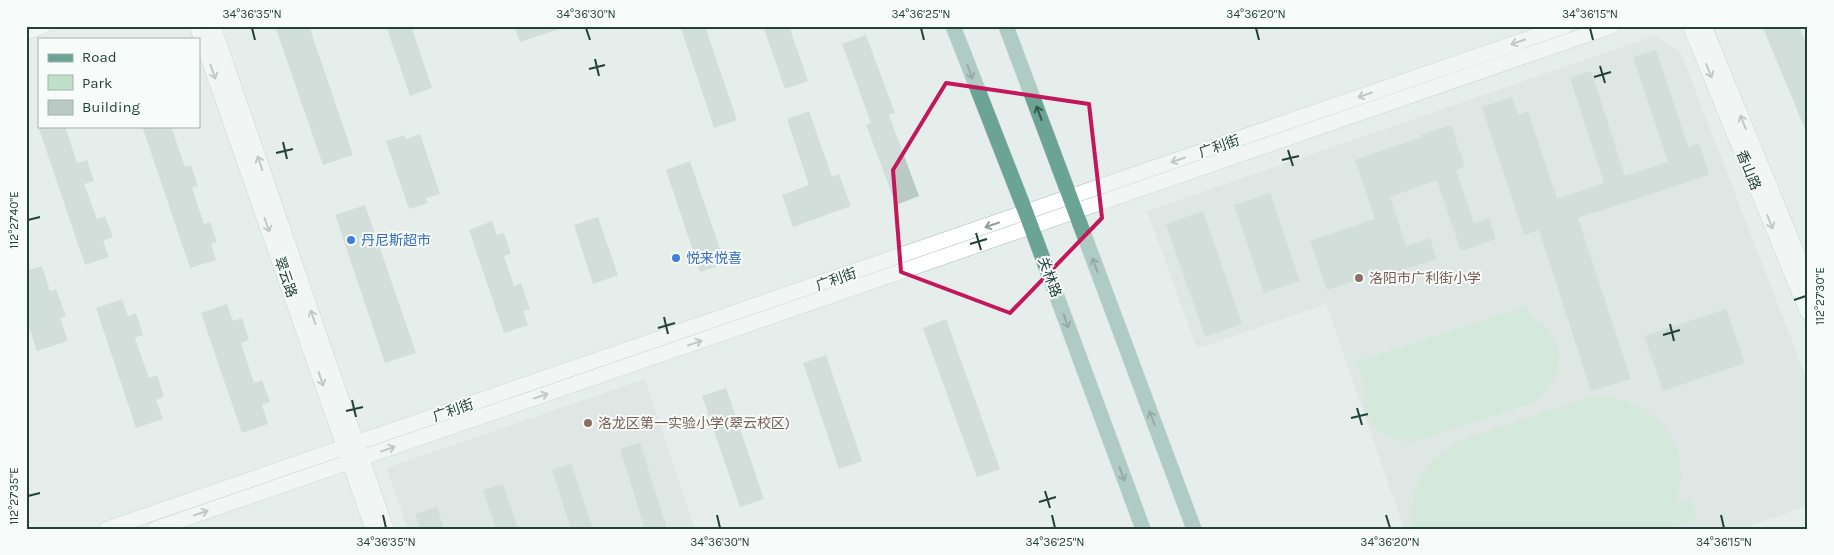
<svg xmlns="http://www.w3.org/2000/svg" width="1834" height="555" viewBox="0 0 1834 555" font-family="Karla,'Noto Sans SC',sans-serif">
<style>
.built{fill:#d4deda}
.green{fill:#bfdfc8}
.building{fill:#bbc9c4}
.lines{fill:none;stroke-linecap:round;stroke-linejoin:round}
.street-casing{stroke:#a8b7b2;stroke-width:16}
.secondary-casing{stroke:#a4bab2;stroke-width:16}
.primary-casing{stroke:#c2cac8;stroke-width:16}
.street{stroke:#fff;stroke-width:15}
.secondary{stroke:#fff;stroke-width:15}
.primary{stroke:#6ba395;stroke-width:15}
.oneway{stroke:#92a09c}
.oneway2{stroke:#365a50}
.marked{fill:none;stroke:#c2185b;stroke-width:4;stroke-linejoin:round}
.ticks{fill:none;stroke:#244139;stroke-width:2}
.shop-dot{fill:#3f7fe0;stroke:#f7fbf9;stroke-width:2}
.education-dot{fill:#8d6e63;stroke:#f7fbf9;stroke-width:2}
.labels{text-anchor:middle;stroke-width:4;stroke-linejoin:round;paint-order:stroke}
.street-label{font-size:14px;fill:#244139;stroke:#f7fbf9}
.shop-label{font-size:14px;fill:#366cbe;stroke:#f7fbf9;text-anchor:start}
.education-label{font-size:14px;fill:#785e54;stroke:#f7fbf9;text-anchor:start}
.neatline{fill:none;stroke:#244139;stroke-width:2}
.ticks-label{font-size:12px;text-anchor:middle;fill:#244139}
</style>
<rect width="100%" height="100%" fill="#e6eeeb"/>
<path class="built" d="M1654,36L1680,51L1808,382V506L1741,529H1404L1326,304L1197,349L1147,211Z
M645,379L695,529H408L386,468Z"/>
<path class="green" d="M1526,306C1531,320 1534,317 1543,325C1571,351 1558,386 1530,404L1413,442C1391,440 1371,431 1365,408C1363,400 1365,392 1364,385C1362,377 1359,369 1356,362Z
M1600,397C1658,399 1695,447 1676,504L1690,499L1697,519L1669,529H1413C1406,490 1427,458 1461,441L1586,398Z"/>
<path class="building" d="M275,26H309L353,155L323,165Z
M386,26H411L432,88L410,96Z
M514,26H562V28L520,42Z
M680,26H705L737,120L714,128Z
M763,26H789L808,81L785,89Z
M1762,26H1799L1808,48V136Z
M866,35L895,113L889,115L919,196L896,205L866,125L871,123L842,44Z
M1656,50L1688,147L1699,143L1709,175L1578,218L1631,379L1591,391L1539,230L1524,235L1482,107L1512,97L1518,115L1528,111L1557,199L1604,183L1570,78L1591,71L1625,176L1668,162L1633,57Z
M809,111L832,177L839,174L851,206L793,227L782,195L809,185L787,119Z
M1451,125L1465,167L1456,170L1474,223L1489,218L1496,239L1461,251L1437,180L1390,197L1406,246L1430,238L1437,259L1393,273L1392,268L1327,290L1310,241L1375,219L1355,160L1422,137L1421,135Z
M38,126H65L77,163L87,160L94,181L84,184L97,219L105,216L113,237L103,241L109,257L85,265Z
M142,126H171L185,167L191,165L198,186L192,188L204,224L210,222L217,242L211,244L216,260L190,268Z
M420,134L440,194L426,198L428,203L409,209L386,141L405,135L406,139Z
M690,161L725,264L700,272L666,170Z
M1270,193L1300,281L1264,293L1234,205Z
M365,205L416,353L385,363L335,215Z
M1203,211L1242,324L1205,337L1166,224Z
M598,217L618,275L593,284L574,225Z
M492,221L497,235L504,233L511,254L504,256L514,286L521,283L530,309L523,311L528,325L504,333L469,230Z
M42,266L50,291L56,289L66,316L60,318L68,341L37,351L26,318V271Z
M122,299L128,316L136,313L143,335L135,338L149,378L157,375L164,397L156,400L163,419L136,428L96,308Z
M227,304L233,321L242,318L249,340L241,343L254,383L262,380L270,402L262,405L268,424L242,433L201,313Z
M1726,309L1745,363L1663,391L1644,336Z
M946,319L1000,469L977,477L923,328Z
M826,355L862,461L839,469L803,363Z
M726,388L764,499L740,507L702,396Z
M640,443L667,529H645L620,449Z
M571,464L593,529H571L552,470Z
M503,484L518,529H496L483,490Z
M437,507L444,529H420L415,514Z"/>
<g class="lines">
<g class="street-casing">
<path id="street" d="M1690,26L1808,313
M1704,26L1808,280
M26,32L43,26"/>
</g>
<g class="secondary-casing">
<path id="secondary" d="M197,26L373,529
M213,26L386,529
M107,529L1565,26
M155,529L1612,26"/>
</g>
<g class="primary-casing">
<path id="primary" d="M953,26L1026,213L1143,529
M1006,26L1194,529"/>
</g>
<use href="#street" class="street"/>
<use href="#secondary" class="secondary"/>
<use href="#primary" class="primary"/>
</g>
<defs><path id="oneway-shaft" d="M-6 0H5M1.5-3L5.5 0L1.5 3" fill="none" stroke-width="1.6" stroke-linecap="round" stroke-linejoin="round" transform="scale(1.25)"/></defs>
<g class="oneway">
<use href="#oneway-shaft" transform="translate(1518 42) rotate(161)"/>
<use href="#oneway-shaft" transform="translate(1709 71) rotate(68)"/>
<use href="#oneway-shaft" transform="translate(213 72) rotate(71)"/>
<use href="#oneway-shaft" transform="translate(1365 95) rotate(161)"/>
<use href="#oneway-shaft" transform="translate(1743 122) rotate(-112)"/>
<use href="#oneway-shaft" transform="translate(1178 160) rotate(161)"/>
<use href="#oneway-shaft" transform="translate(260 163) rotate(-109)"/>
<use href="#oneway-shaft" transform="translate(1770 222) rotate(68)"/>
<use href="#oneway-shaft" transform="translate(267 225) rotate(71)"/>
<use href="#oneway-shaft" transform="translate(992 225) rotate(161)"/>
<use href="#oneway-shaft" transform="translate(313 317) rotate(-109)"/>
<use href="#oneway-shaft" transform="translate(695 343) rotate(-19)"/>
<use href="#oneway-shaft" transform="translate(321 379) rotate(71)"/>
<use href="#oneway-shaft" transform="translate(541 396) rotate(-19)"/>
<use href="#oneway-shaft" transform="translate(388 449) rotate(-19)"/>
<use href="#oneway-shaft" transform="translate(201 513) rotate(-19)"/>
</g>
<g class="oneway2">
<use href="#oneway-shaft" transform="translate(970 72) rotate(69)"/>
<use href="#oneway-shaft" transform="translate(1039 113) rotate(-110)"/>
<use href="#oneway-shaft" transform="translate(1095 265) rotate(-111)"/>
<use href="#oneway-shaft" transform="translate(1066 321) rotate(70)"/>
<use href="#oneway-shaft" transform="translate(1152 418) rotate(-111)"/>
<use href="#oneway-shaft" transform="translate(1122 474) rotate(70)"/>
</g>
<path d="M0 0H1834V555H0ZM946,83L1089,104L1102,218L1010,313L901,272L893,170Z" fill="#e6eeeb" fill-opacity=".55" fill-rule="evenodd"/>
<path class="marked" d="M946,83L1089,104L1102,218L1010,313L901,272L893,170Z"/>
<path class="ticks" d="M252,28L255,40M586,28L590,40M921,28L924,40M1256,28L1259,40M1590,28L1593,40M595,59L599,76M1600,66L1605,83M589,69L605,65M1594,77L1611,72M283,142L287,159M1288,150L1293,166M276,153L293,149M1282,160L1299,156M28,220L40,217M976,233L981,250M970,244L987,239M1794,300L1806,296M664,317L668,334M1670,324L1674,341M658,328L675,323M1663,335L1680,330M352,400L356,417M1357,408L1362,425M346,411L363,407M1351,418L1368,414M1045,491L1050,508M28,496L40,493M1039,502L1056,497M383,515L386,528M717,515L720,528M1052,515L1055,528M1386,515L1390,528M1721,515L1724,528"/>
<g class="shop-dot">
<circle cx="351" cy="240" r="5"/>
<circle cx="676" cy="258" r="5"/>
</g>
<g class="education-dot">
<circle cx="1359" cy="278" r="5"/>
<circle cx="588" cy="423" r="5"/>
</g>
<g class="labels">
<g class="street-label">
<text transform="translate(1219 146) rotate(-19)" y="5">广利街</text>
<text transform="translate(1749 170) rotate(68)" y="5">香山路</text>
<text transform="translate(286 277) rotate(71)" y="5">翠云路</text>
<text transform="translate(1050 277) rotate(70)" y="5">关林路</text>
<text transform="translate(836 279) rotate(-19)" y="5">广利街</text>
<text transform="translate(453 410) rotate(-19)" y="5">广利街</text>
</g>
<g class="shop-label">
<text x="361" y="245">丹尼斯超市</text>
<text x="686" y="263">悦来悦喜</text>
</g>
<g class="education-label">
<text x="1369" y="283">洛阳市广利街小学</text>
<text x="598" y="428">洛龙区第一实验小学(翠云校区)</text>
</g>
</g>
<rect width="1834" height="555" fill="none" stroke="#f7fbf9" stroke-width="55"/>
<rect x="38" y="38" width="162" height="90" fill="#f7fbf9" stroke="#a3b1ac"/>
<rect x="48" y="54" width="25" height="8" fill="#6ba395" stroke="#a3b1ac"/>
<text x="82" y="62" font-size="15" fill="#244139">Road</text>
<rect x="48" y="75" width="25" height="15" fill="#bfdfc8" stroke="#a3b1ac"/>
<text x="82" y="88" font-size="15" fill="#244139">Park</text>
<rect x="48" y="100" width="25" height="15" fill="#bbc9c4" stroke="#a3b1ac"/>
<text x="82" y="112" font-size="15" fill="#244139">Building</text>
<rect x="28" y="28" width="1778" height="500" class="neatline"/>
<g class="ticks-label">
<text x="252" y="18">34°36'35"N</text>
<text x="586" y="18">34°36'30"N</text>
<text x="921" y="18">34°36'25"N</text>
<text x="1256" y="18">34°36'20"N</text>
<text x="1590" y="18">34°36'15"N</text>
<text transform="translate(14 220) rotate(-90)" y="4">112°27'40"E</text>
<text transform="translate(1820 296) rotate(-90)" y="4">112°27'30"E</text>
<text transform="translate(14 496) rotate(-90)" y="4">112°27'35"E</text>
<text x="386" y="546">34°36'35"N</text>
<text x="720" y="546">34°36'30"N</text>
<text x="1055" y="546">34°36'25"N</text>
<text x="1390" y="546">34°36'20"N</text>
<text x="1724" y="546">34°36'15"N</text>
</g>
</svg>
